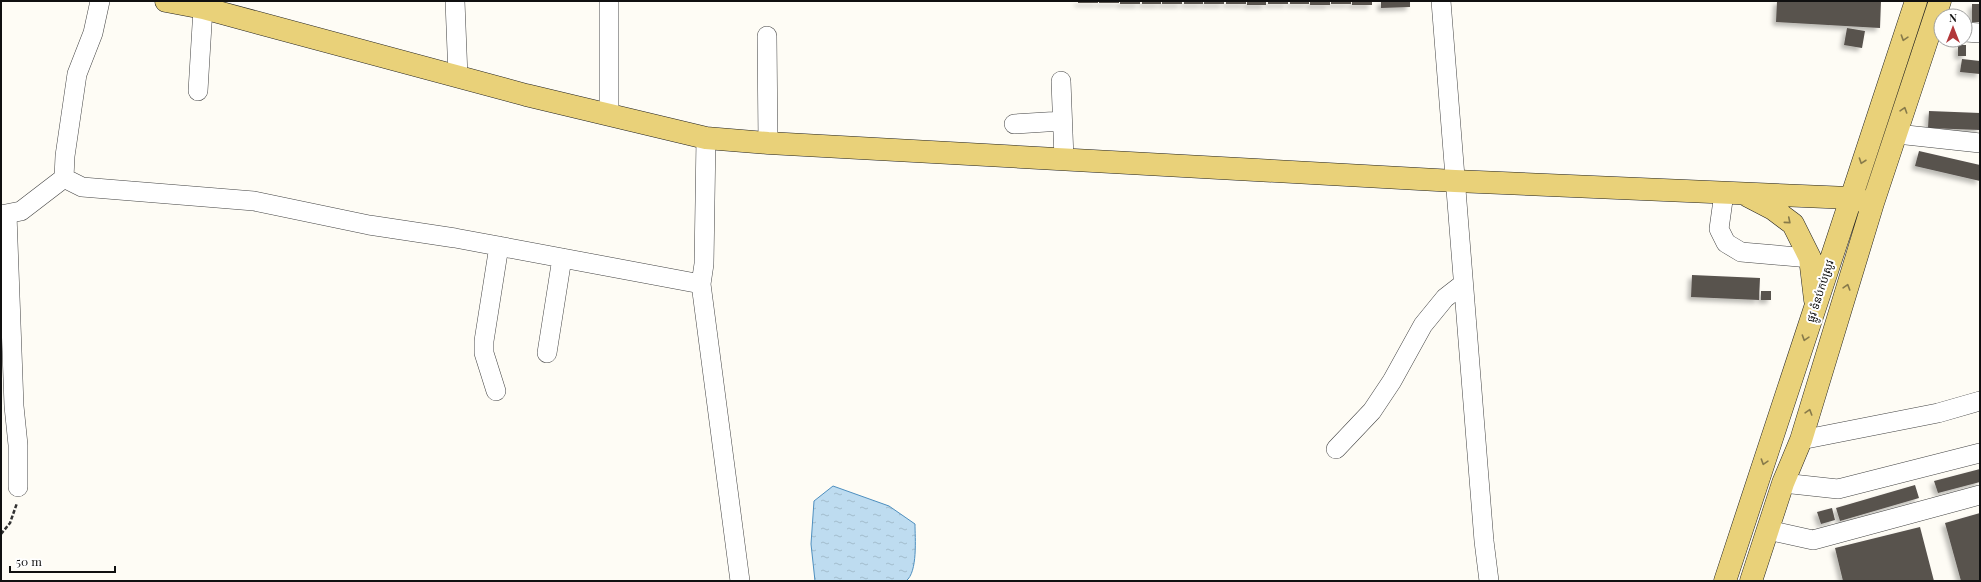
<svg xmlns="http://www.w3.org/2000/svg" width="1981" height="582" viewBox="0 0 1981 582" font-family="'Playfair Display','Noto Sans Khmer',serif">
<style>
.water{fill:url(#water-ripples);stroke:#4e8fbf}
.building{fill:#58524e;filter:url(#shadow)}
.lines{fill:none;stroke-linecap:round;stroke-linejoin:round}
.minor-casing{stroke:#434343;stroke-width:20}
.major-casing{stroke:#212121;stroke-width:23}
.path{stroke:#323232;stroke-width:2.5;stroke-dasharray:4 2;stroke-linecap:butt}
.minor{stroke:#fff;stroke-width:19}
.major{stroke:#e9d179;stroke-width:22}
.oneway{stroke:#877a4a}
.labels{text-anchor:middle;stroke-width:4;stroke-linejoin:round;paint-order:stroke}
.street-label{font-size:11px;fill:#101010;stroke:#fff}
</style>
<defs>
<pattern id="water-ripples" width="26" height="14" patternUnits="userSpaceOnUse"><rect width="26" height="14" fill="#bedcf0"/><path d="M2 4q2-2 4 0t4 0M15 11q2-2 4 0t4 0" fill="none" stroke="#a2bccd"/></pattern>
<filter id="shadow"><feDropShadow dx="-3.5" dy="3.5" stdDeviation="2" flood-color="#0004"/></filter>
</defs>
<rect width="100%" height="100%" fill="#fefcf5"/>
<path class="water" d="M833,486L889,506L915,524C915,538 918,572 906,581H815L811,544L814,501Z"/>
<path class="building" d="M1078,1H1098V3H1078Z
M1099,1H1119V3H1099Z
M1120,1H1140V4H1120Z
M1142,1H1161V4H1142Z
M1162,1H1182V4H1162Z
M1184,1H1203V4H1184Z
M1204,1H1224V4H1204Z
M1226,1H1246V4H1226Z
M1247,1H1266V5H1247Z
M1268,1H1288V4H1268Z
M1290,1H1309V4H1290Z
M1310,1H1330V5H1310Z
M1331,1H1351V4H1331Z
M1352,1H1372V5H1352Z
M1381,1H1410V7L1381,8Z
M1777,1H1881L1880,28L1776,22Z
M1972,4H1980V22H1972Z
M1847,28L1865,31L1862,48L1844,45Z
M1958,45H1966V56H1958Z
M1962,59L1980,61V74L1960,72Z
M1929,111L1980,113V130L1928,128Z
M1919,151L1980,165V181L1915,166Z
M1692,275L1760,278L1759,300L1691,297Z
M1761,291H1771V300H1761Z
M1980,469V482L1938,493L1934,481Z
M1915,485L1919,498L1840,521L1836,508Z
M1832,508L1835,520L1821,524L1817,512Z
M1980,513V581H1961L1945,523Z
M1920,527L1934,581H1843L1835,548Z"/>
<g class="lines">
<g class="minor-casing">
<path id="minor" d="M455,1L458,77
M609,1V114
M1441,1L1484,541L1489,581
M1965,32L1980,33
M767,36L768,143
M1061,81L1064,159
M198,91L203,8
M1014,124L1062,121
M1897,134L1980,143
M706,138L704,264L701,284L740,581
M64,178L82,187L254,201L369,225L455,238L701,284
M64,178L65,156L77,74L93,33L100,1
M1724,193L1719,229L1726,243L1741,252L1810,258
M7,214L14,406L18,445V487
M1,215L21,211L64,178
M547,353L562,258
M496,391L484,353V341L499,246
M1801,440L1938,413L1980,401
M1336,449L1372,411L1392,381L1423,325L1445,298L1463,284
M1783,483L1838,489L1980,453
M1768,530L1813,540L1980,495"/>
</g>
<g class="major-casing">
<path id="major" d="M166,1L203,8L526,95L706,138L768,143L1455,181L1850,198L1873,203
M1748,196L1773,209L1793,224L1810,258L1815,300
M1725,581L1916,1
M1751,581L1783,483L1801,440L1873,203L1940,1"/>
</g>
<path class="path" d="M1,534L10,523L17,503"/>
<use href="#minor" class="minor"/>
<use href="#major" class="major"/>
</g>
<defs><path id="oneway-chevron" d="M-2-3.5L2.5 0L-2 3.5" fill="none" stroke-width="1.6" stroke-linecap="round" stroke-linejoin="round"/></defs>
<g class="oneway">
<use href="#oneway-chevron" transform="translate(1904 38) rotate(108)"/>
<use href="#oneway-chevron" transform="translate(1904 110) rotate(-72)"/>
<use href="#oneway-chevron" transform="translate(1862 161) rotate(109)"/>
<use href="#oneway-chevron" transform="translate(1788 221) rotate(40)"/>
<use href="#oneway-chevron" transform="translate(1847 287) rotate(-73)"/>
<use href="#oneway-chevron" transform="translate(1805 338) rotate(108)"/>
<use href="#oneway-chevron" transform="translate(1809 412) rotate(-73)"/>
<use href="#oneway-chevron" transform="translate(1764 462) rotate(108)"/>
</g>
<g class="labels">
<g class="street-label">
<text transform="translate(1820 291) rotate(-72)" y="4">ផ្លូវ ទំនប់កប់ស្រូវ</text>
</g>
</g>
<rect width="1981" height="582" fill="none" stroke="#101010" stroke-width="4"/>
<g transform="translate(1953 28)"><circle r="19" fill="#ffffff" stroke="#9f9f9f"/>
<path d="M0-3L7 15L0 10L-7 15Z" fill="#b2373a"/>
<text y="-6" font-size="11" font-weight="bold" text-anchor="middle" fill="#101010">N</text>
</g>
<path d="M10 566v6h105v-6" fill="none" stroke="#101010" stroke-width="2"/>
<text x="16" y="566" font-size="12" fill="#101010" stroke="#ffffff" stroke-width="3" paint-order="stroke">50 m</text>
</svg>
